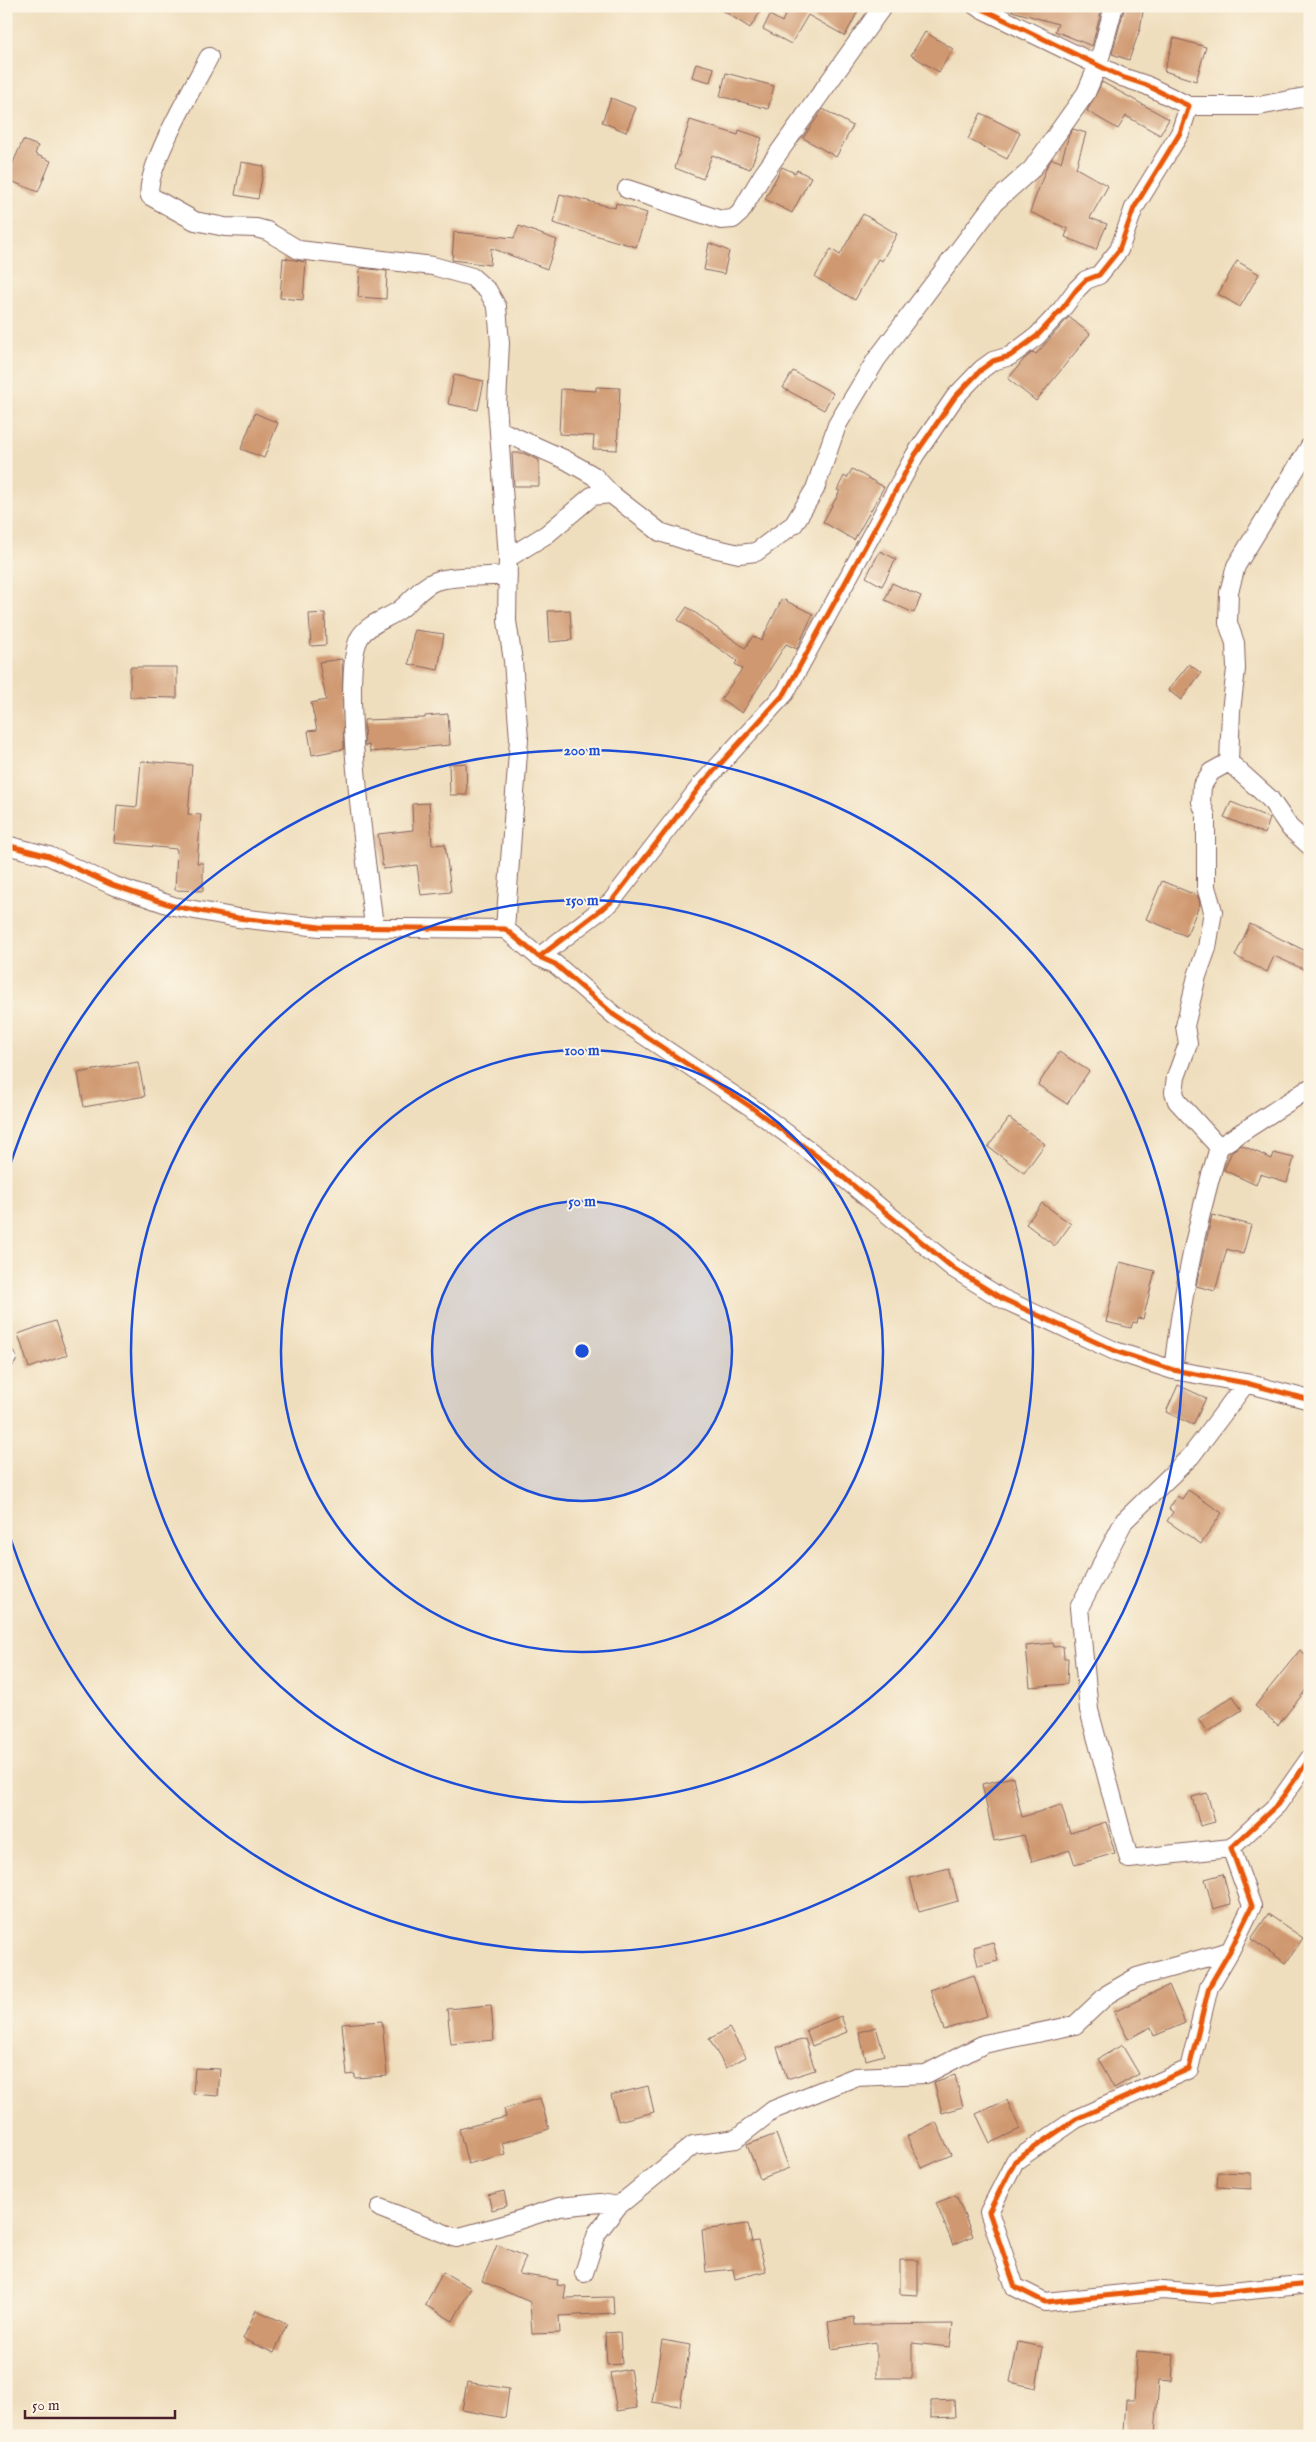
<svg xmlns="http://www.w3.org/2000/svg" width="1316" height="2442" viewBox="0 0 1316 2442" font-family="'IM FELL English',serif">
<style>
.building{fill:#cf986f}
.lines{fill:none;stroke-linecap:round;stroke-linejoin:round}
.street-casing{stroke:#84625e;stroke-width:20}
.street{stroke:#fff;stroke-width:18}
.cycleway-casing{stroke:#fcf5e5;stroke-width:8}
.cycleway{stroke:#e8590c;stroke-width:5}
.ring{fill:none;stroke:#1d4ed8;stroke-width:2.5}
.centre{fill:#1d4ed8;stroke:#fcf5e5;stroke-width:2.5}
.ring-label{font-size:15px;text-anchor:middle;font-weight:bold;fill:#1d4ed8;stroke:#fcf5e5;stroke-width:4;stroke-linejoin:round;paint-order:stroke}
</style>
<rect width="100%" height="100%" fill="#fcf5e5"/>
<filter id="ink" filterUnits="userSpaceOnUse"><feTurbulence type="fractalNoise" baseFrequency=".02" numOctaves="2"/><feDisplacementMap in="SourceGraphic" scale="10" xChannelSelector="R" yChannelSelector="G"/><feConvolveMatrix kernelMatrix="1 2 1 2 8 2 1 2 1" color-interpolation-filters="sRGB"/></filter>
<filter id="wash" filterUnits="userSpaceOnUse"><feTurbulence type="fractalNoise" baseFrequency=".0096" numOctaves="4" result="noise"/><feDisplacementMap in="SourceGraphic" scale="20" xChannelSelector="R" yChannelSelector="G"/><feGaussianBlur stdDeviation="1.12" result="paint"/><feColorMatrix in="noise" values="0 0 0 0 0 0 0 0 0 0 0 0 0 0 0 0 0 1.4 0 .05"/><feComposite in="paint" operator="in"/></filter>
<g filter="url(#wash)">
<rect width="100%" height="100%" fill="#efdebd"/>
<g id="blocks">
<path class="building" d="M716,6H764L750,28Z
M769,6H849L858,11L845,36L808,15L791,44L763,29L770,15L782,22L785,15Z
M1013,6H1087L1101,12L1092,46L1055,31L1058,24L1012,11Z
M1125,6H1144L1140,29L1129,60L1112,54Z
M925,32L953,49L939,72L911,55Z
M1174,38L1206,47L1196,81L1164,71Z
M696,63L714,68L710,82L692,77Z
M726,73L774,86L768,109L720,96Z
M1102,82L1169,119L1160,135L1126,116L1118,129L1087,111Z
M611,98L636,108L626,132L602,122Z
M823,109L853,126L836,157L803,138Z
M981,113L1020,133L1007,159L968,139Z
M690,120L738,135L739,130L762,138L750,169L712,155L703,179L675,168Z
M1073,129L1086,133L1076,168L1108,186L1090,218L1107,224L1096,250L1065,237L1068,229L1030,212L1047,166L1052,159L1061,162L1069,135Z
M23,140L38,146L35,154L51,161L38,192L6,179Z
M241,162L264,166L258,199L235,195Z
M782,167L795,173L797,170L811,177L792,213L765,199Z
M560,194L615,208L616,203L647,213L636,247L553,223Z
M863,214L897,234L882,261L878,259L855,300L815,277L831,249L840,255Z
M519,226L557,240L547,269L491,248L490,265L452,260L454,232L514,238Z
M709,243L729,251L724,274L704,270Z
M283,258L306,262L303,300L280,298Z
M1237,261L1259,274L1240,307L1218,294Z
M360,268L387,271L386,299L358,297Z
M1069,317L1090,334L1036,401L1008,379L1024,359L1033,352L1036,354Z
M793,371L833,393L824,410L783,388Z
M454,375L484,381L478,410L448,404Z
M596,387L620,388L617,450L593,449L594,436L559,434L561,389L596,391Z
M255,413L278,423L264,458L241,449Z
M512,453H523L539,460V486H514Z
M852,469L884,487L854,540L823,522L840,491L837,490L844,476L847,478Z
M880,551L896,559L882,586L866,577Z
M892,583L921,596L914,613L885,600Z
M782,599L813,614L797,649L786,644L742,713L721,699L742,669L735,664L737,661L678,620L687,607L745,648L753,636L761,641Z
M570,610L572,640L550,642L548,611Z
M325,613L326,645L311,646L309,614Z
M414,630L444,634L438,670L409,664Z
M342,659L344,749L312,755L308,731L317,730L311,703L326,700L319,662Z
M1189,664L1201,673L1181,700L1168,690Z
M130,667H177V698L130,697Z
M448,714L450,745L370,752L369,745L365,746L364,720L425,718V716Z
M141,761L192,765L188,814L201,815L197,863H203V891L175,890L177,849L114,843L117,805L137,807Z
M466,763L467,795H450L449,764Z
M1231,802L1270,818L1265,834L1224,817Z
M429,803L432,845L445,844L451,892L421,895L417,865L383,869L378,834L413,830L412,804Z
M1162,881L1198,896L1200,904L1186,936L1146,919Z
M1250,924L1310,953V972L1274,956L1267,972L1235,956Z
M1059,1052L1089,1071L1067,1104L1038,1085Z
M138,1062L145,1096L84,1107L78,1073Z
M1009,1118L1045,1144L1024,1173L988,1147Z
M1241,1145L1272,1159L1274,1153L1294,1158L1287,1182L1260,1174L1256,1185L1224,1170L1232,1151Z
M1042,1203L1071,1224L1055,1246L1026,1224Z
M1212,1215L1251,1225L1243,1254L1227,1249L1215,1291L1196,1286Z
M1120,1262L1155,1271L1143,1319L1138,1318L1137,1323L1133,1322L1131,1328L1106,1322Z
M55,1321L67,1355L29,1368L18,1334Z
M1178,1385L1206,1398L1193,1425L1166,1412Z
M1188,1490L1222,1513L1201,1544L1167,1521L1173,1512L1169,1509L1177,1496L1182,1499Z
M1053,1643L1054,1647L1063,1646L1064,1658H1068L1067,1684L1030,1687L1026,1646Z
M1300,1650L1310,1658V1685L1278,1725L1255,1706Z
M1233,1696L1242,1710L1207,1732L1198,1719Z
M1013,1777L1022,1817L1061,1805L1070,1833L1106,1822L1115,1853L1075,1865L1070,1850L1032,1862L1024,1835L994,1841L982,1784Z
M1207,1793L1215,1822L1200,1826L1192,1797Z
M949,1868L958,1901L919,1912L910,1878Z
M1223,1874L1231,1904L1213,1909L1205,1879Z
M1268,1914L1303,1938L1286,1963L1251,1939Z
M993,1942L998,1961L978,1966L974,1947Z
M974,1975L987,2016L944,2030L930,1990Z
M1169,1985L1185,2023L1154,2036L1151,2027L1128,2039L1114,2012Z
M491,2005L494,2040L451,2044L447,2009Z
M841,2016L847,2032L812,2046L806,2030Z
M382,2021L387,2076L355,2078V2074L347,2075L342,2024Z
M876,2027L884,2055L866,2060L859,2032Z
M729,2028L746,2057L726,2068L709,2039Z
M805,2039L815,2070L787,2079L777,2047Z
M1122,2045L1139,2074L1114,2088L1098,2059Z
M195,2068L220,2069L218,2096L193,2094Z
M955,2075L963,2107L942,2113L934,2082Z
M648,2086L654,2112L618,2121L611,2095Z
M540,2098L549,2129L502,2143L505,2154L468,2164L459,2129L506,2117L504,2109Z
M1007,2100L1020,2129L990,2143L976,2114Z
M936,2122L951,2155L922,2168L907,2136Z
M776,2134L789,2168L760,2179L747,2145Z
M1218,2172L1251,2173V2189L1217,2187Z
M504,2191L507,2206L492,2210L488,2195Z
M956,2195L973,2236L953,2245L936,2203Z
M748,2224L752,2242L758,2241L766,2271L735,2279L733,2269L706,2272L702,2230Z
M497,2245L526,2257L519,2274L558,2280L557,2285L566,2286L564,2298L613,2297L614,2313L559,2316L560,2333L532,2334L530,2302L482,2281Z
M900,2260H918V2295L900,2294Z
M443,2272L471,2288L453,2321L425,2305Z
M256,2310L287,2324L274,2353L243,2339Z
M854,2317L855,2325L953,2324L950,2347L912,2343V2378H876V2342L832,2349L828,2322Z
M620,2332L622,2364L607,2365L605,2333Z
M662,2340L690,2345L680,2406L652,2402Z
M1018,2342L1043,2347L1036,2388L1010,2382Z
M1137,2351L1174,2354L1172,2381L1159,2380L1155,2435L1124,2432L1126,2400H1134Z
M630,2369L637,2408L617,2411L610,2373Z
M467,2382L509,2389L505,2418L462,2410Z
M954,2400L955,2417L931,2418V2401Z"/>
</g>
</g>
<g filter="url(#ink)">
<use href="#blocks" fill-opacity="0" stroke="#84625e" stroke-width="1"/>
<g class="lines">
<g class="street-casing">
<path id="street" d="M209,57C196,82 143,172 150,196L195,221L225,227L256,228L267,231L299,250L433,266L472,277L488,291L497,307L500,343L497,404L508,558
M1189,106H1259L1310,96
M627,189L721,220L733,219L740,213L762,176L883,6
M499,430L566,460L594,476L611,494
M1229,762L1231,711L1236,669L1235,643L1228,623L1229,592L1236,566L1310,446
M6,845L49,856L112,885L173,906L238,918L320,927L505,929L539,957L555,964L614,1015L751,1107L826,1163L953,1268L1001,1298L1115,1351L1173,1370L1246,1383L1310,1400
M374,926C368,874 338,673 360,637C368,624 386,619 398,611C411,602 421,586 436,581C453,575 489,577 508,575
M505,929L519,739L513,661L507,621L508,558L547,534L592,496L611,494L660,532L700,545L739,554L756,552L794,524L815,489L837,425L876,360L995,202L1032,169L1086,93L1098,65L1114,6
M539,957L611,902L702,784L785,693L915,455L955,397L982,369L993,361L1010,356L1037,336L1062,309L1077,289L1086,280L1099,275L1119,250L1134,208L1180,133L1189,106L1146,85L1122,77L976,6
M1219,1147L1310,1088
M6,1359L7,1358
M1173,1370C1182,1295 1197,1220 1219,1147L1177,1101L1174,1092L1176,1077L1188,1044L1185,1026L1197,976L1207,948L1213,911L1206,887V816L1201,802L1202,786L1211,772L1229,762L1270,799L1290,828L1310,846
M1310,1758L1277,1805L1231,1848L1252,1906L1230,1951L1209,1987L1189,2069L1076,2119L1015,2161L989,2212L1015,2287L1045,2302L1163,2290L1211,2294L1310,2284
M1231,1848L1129,1859L1089,1710L1079,1608L1124,1521L1191,1456L1246,1383
M380,2208L456,2238L500,2226L559,2207L600,2203L618,2206
M584,2273L597,2233L618,2206L693,2145L736,2139L773,2110L855,2077L926,2074L984,2044L1075,2025L1108,1994L1137,1977L1230,1951"/>
</g>
<use href="#street" class="street"/>
<g class="cycleway-casing">
<path id="cycleway" d="M6,845L49,856L112,885L173,906L238,918L320,927L505,929L539,957L555,964L614,1015L751,1107L826,1163L953,1268L1001,1298L1115,1351L1173,1370L1246,1383L1310,1400
M539,957L611,902L702,784L785,693L915,455L955,397L982,369L993,361L1010,356L1037,336L1062,309L1077,289L1086,280L1099,275L1119,250L1134,208L1180,133L1189,106L1146,85L1122,77L976,6
M1310,1758L1277,1805L1231,1848L1252,1906L1230,1951L1209,1987L1189,2069L1076,2119L1015,2161L989,2212L1015,2287L1045,2302L1163,2290L1211,2294L1310,2284"/>
</g>
<use href="#cycleway" class="cycleway"/>
</g>
</g>
<circle cx="582" cy="1351" r="150" fill="#1d4ed8" fill-opacity=".12"/>
<g class="ring">
<circle cx="582" cy="1351" r="150"/>
<circle cx="582" cy="1351" r="301"/>
<circle cx="582" cy="1351" r="451"/>
<path d="M7 1175A601 601 0 1 1 7 1527"/>
</g>
<circle cx="582" cy="1351" r="8" class="centre"/>
<g class="ring-label">
<text x="582" y="755">200 m</text>
<text x="582" y="905">150 m</text>
<text x="582" y="1055">100 m</text>
<text x="582" y="1206">50 m</text>
</g>
<rect width="1316" height="2442" fill="none" stroke="#fcf5e5" stroke-width="25"/>
<path d="M25 2410v8h150v-8" fill="none" stroke="#4a1f2b" stroke-width="2.5"/>
<text x="32" y="2410" font-size="15" fill="#4a1f2b" stroke="#fcf5e5" stroke-width="4" paint-order="stroke">50 m</text>
</svg>
